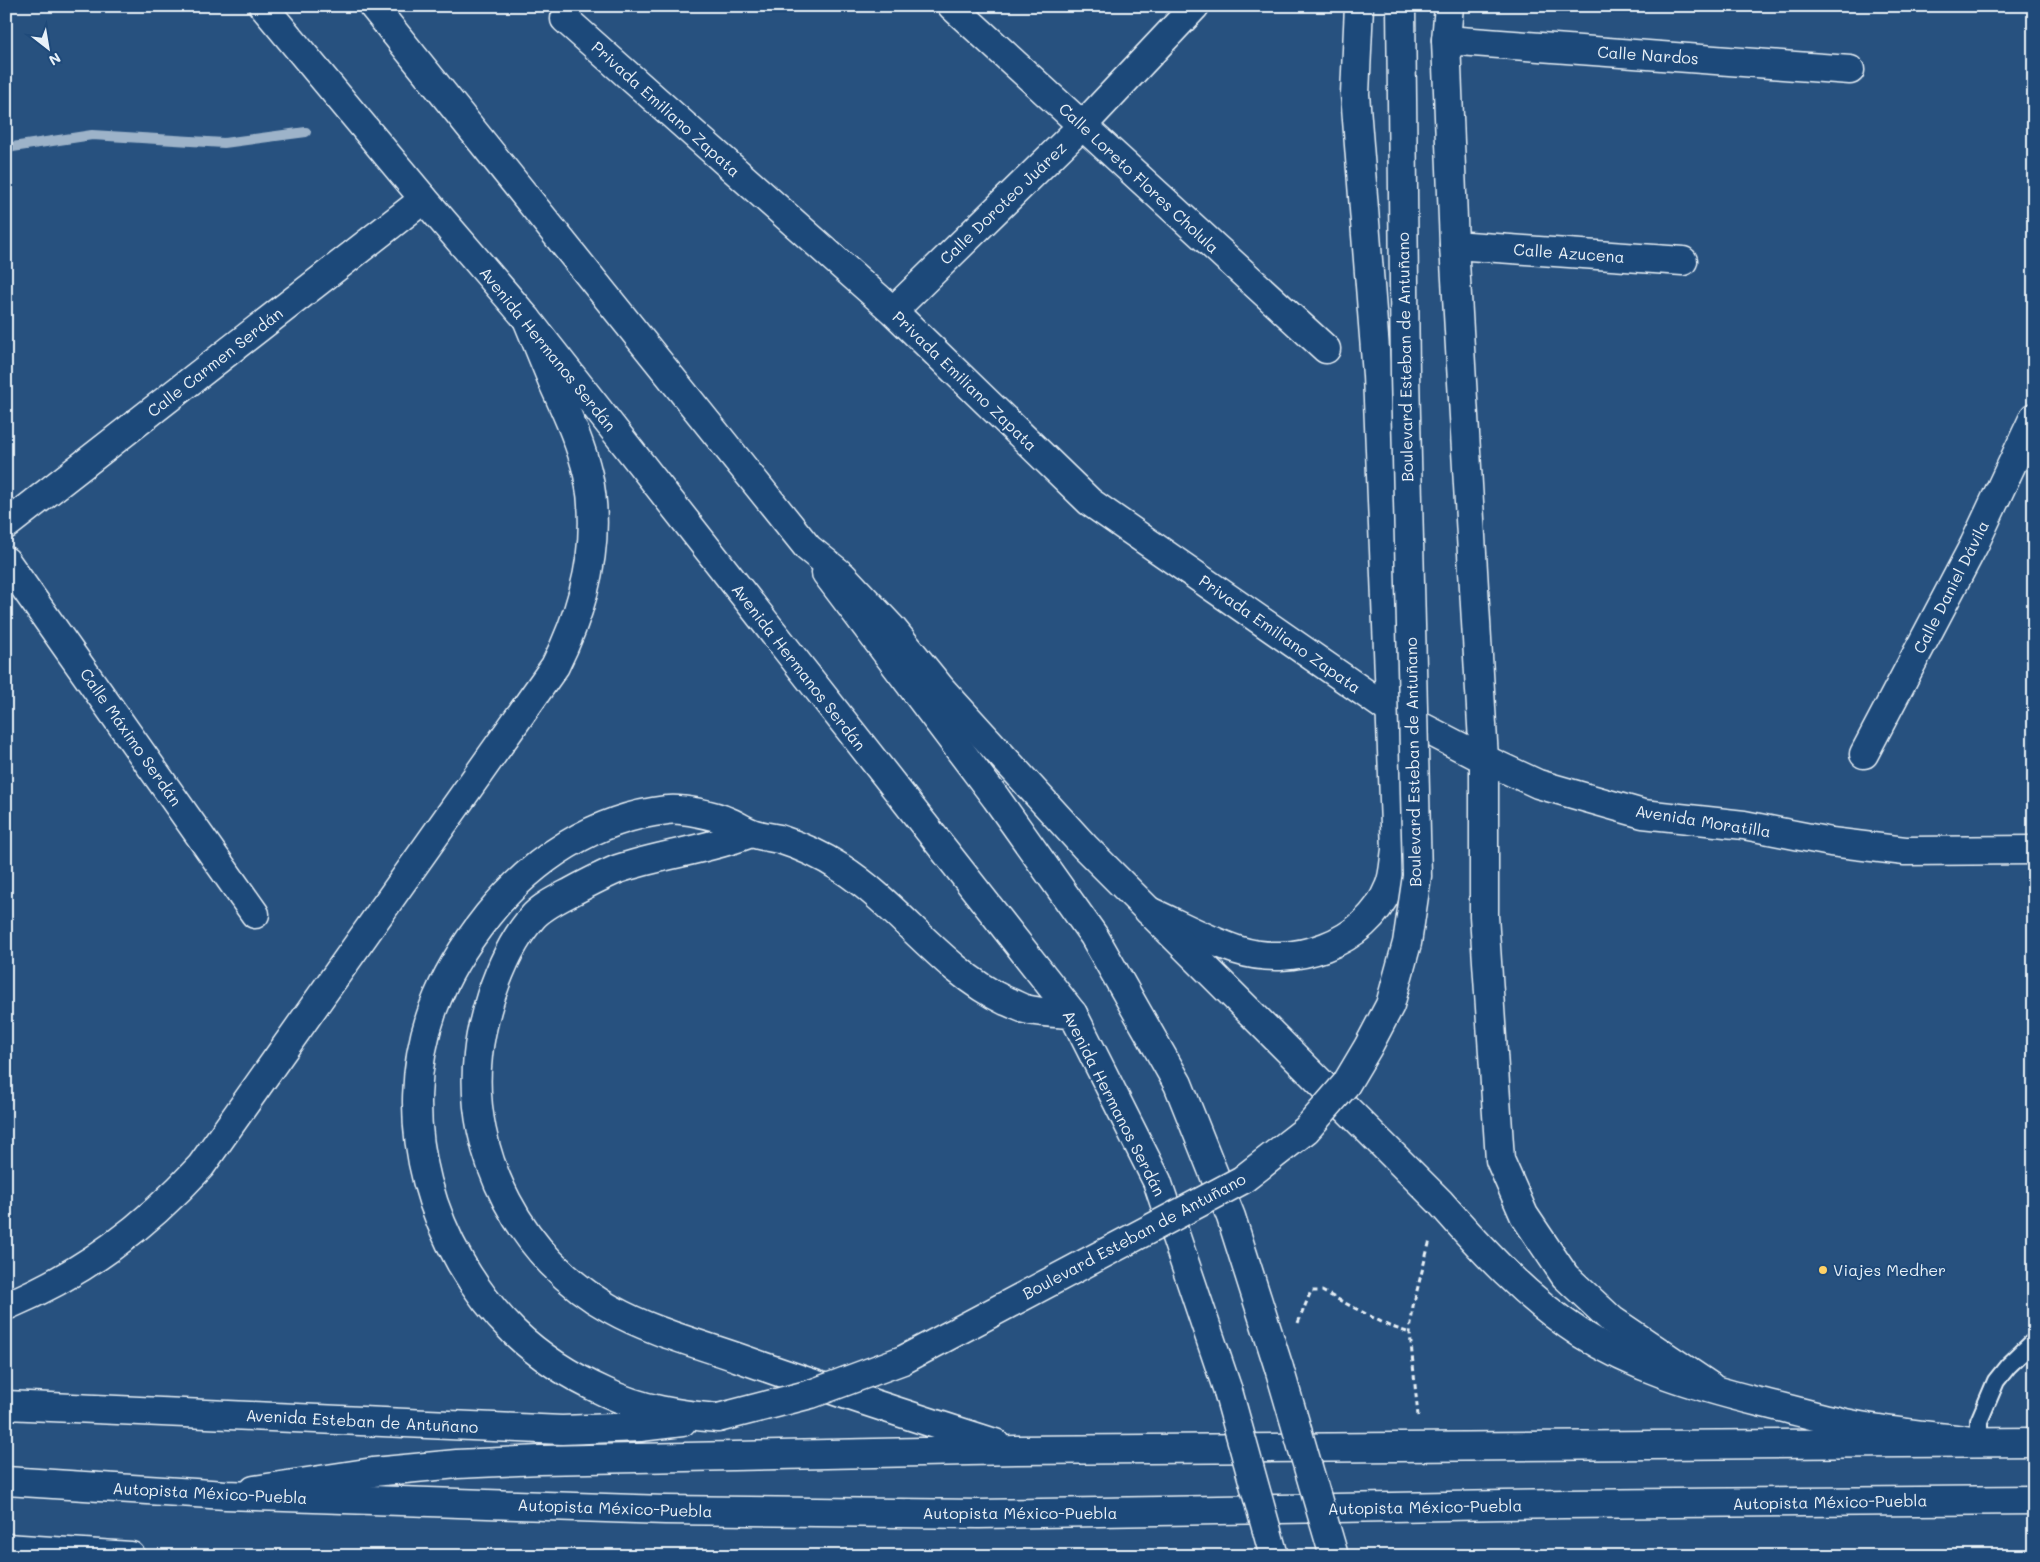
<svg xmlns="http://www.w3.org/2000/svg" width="2040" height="1562" viewBox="0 0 2040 1562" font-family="Mali,sans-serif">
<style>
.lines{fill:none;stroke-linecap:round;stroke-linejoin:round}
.stream{stroke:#9db3c9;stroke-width:10}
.lane-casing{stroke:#e8f1f8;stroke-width:20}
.street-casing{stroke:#e8f1f8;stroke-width:31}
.secondary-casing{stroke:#e8f1f8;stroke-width:31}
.primary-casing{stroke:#e8f1f8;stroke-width:31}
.highway-casing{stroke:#e8f1f8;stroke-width:31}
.path{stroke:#e8f1f8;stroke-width:3;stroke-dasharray:5 4;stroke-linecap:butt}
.lane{stroke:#1f4a7a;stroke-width:16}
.street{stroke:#1f4a7a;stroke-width:28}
.secondary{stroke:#1f4a7a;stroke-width:28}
.primary{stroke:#1f4a7a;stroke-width:28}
.highway{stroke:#1f4a7a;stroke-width:28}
.secondary-bridge-casing{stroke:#e8f1f8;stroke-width:31;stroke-linecap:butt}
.secondary-bridge{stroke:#1f4a7a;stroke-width:28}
.poi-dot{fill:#ffd166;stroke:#1f4a7a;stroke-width:2}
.labels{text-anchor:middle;stroke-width:4;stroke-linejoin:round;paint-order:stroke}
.street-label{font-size:16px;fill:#e8f1f8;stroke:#1f4a7a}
.poi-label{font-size:16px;fill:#e8f1f8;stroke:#1f4a7a;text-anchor:start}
</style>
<rect width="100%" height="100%" fill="#27517f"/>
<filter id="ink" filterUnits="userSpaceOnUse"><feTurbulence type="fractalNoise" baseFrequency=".02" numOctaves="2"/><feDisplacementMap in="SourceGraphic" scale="10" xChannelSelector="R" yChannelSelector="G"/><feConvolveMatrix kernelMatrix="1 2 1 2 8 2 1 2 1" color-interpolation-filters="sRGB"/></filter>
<g filter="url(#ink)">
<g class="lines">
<path class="stream" d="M6,148L92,135L224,143L306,132"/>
<g class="lane-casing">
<path id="lane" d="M1979,1442V1421L1996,1381L2008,1366L2034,1341"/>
</g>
<g class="street-casing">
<path id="street" d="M952,6L1326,349
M565,19L893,311L1090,502L1391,711L1484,759L1538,784L1643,814L1744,825L1831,842L1905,851L2034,850
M1446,40L1850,70
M1454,245L1683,261
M893,311L1082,126L1195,6
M6,525L424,199
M6,561L255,914
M1864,754L1974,545L2034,417"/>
</g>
<g class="secondary-casing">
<path id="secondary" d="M1449,6L1446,40L1454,245L1484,759V916L1500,1160L1524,1215L1565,1276L1612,1320L1710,1386
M826,573L996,798L1094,936L1178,1084L1231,1217L1279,1368
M751,833C708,850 662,854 618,869C603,875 588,883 573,891C560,898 542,906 532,918C513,939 500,969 491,996C485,1015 480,1034 478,1055C467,1155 522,1260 611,1309C650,1331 696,1343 739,1358C824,1388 910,1416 995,1443
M1149,911C1178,924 1207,940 1237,950C1292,968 1366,945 1389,887C1394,876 1394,861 1396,850L1377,375L1355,94L1359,6
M6,1405L562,1430L640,1427L682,1422
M718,1418C679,1415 641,1409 605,1392C572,1377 540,1357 514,1332C431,1250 393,1121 433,1009C446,974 465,944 488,915C533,859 595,818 667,810C681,808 714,815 727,821C736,824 743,830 752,833C760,836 770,837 779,839C801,846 821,855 841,868C900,906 941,970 1006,1001C1012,1003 1019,1007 1025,1009C1040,1013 1057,1013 1073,1014L1157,1181L1228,1391
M254,1490L373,1472L457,1464L540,1460L1016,1450L2034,1442"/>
</g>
<g class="primary-casing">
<path id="primary" d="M263,6L424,199L527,319L1073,1014
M373,6L808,548L843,576L891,627L943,691L1085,847L1440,1202C1482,1250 1526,1298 1580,1333C1636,1369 1696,1386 1759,1402C1791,1409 1823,1419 1855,1425C1896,1433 1938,1436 1979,1442"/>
</g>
<g class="highway-casing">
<path id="highway" d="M6,1306C84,1273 144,1228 201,1166L555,666C585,606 602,542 588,475C581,444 567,414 554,385C545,363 536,341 527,319
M6,1481L226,1495L665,1510L979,1514L1564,1504L2034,1500
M6,1548L131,1556"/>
</g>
<path class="path" d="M1298,1323L1311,1291H1322L1389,1326L1410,1333
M1418,1416L1410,1333L1413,1306L1430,1240"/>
<use href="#lane" class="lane"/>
<use href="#street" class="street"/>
<use href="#secondary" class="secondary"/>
<use href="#primary" class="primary"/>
<use href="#highway" class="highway"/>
<g class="secondary-bridge-casing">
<path id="secondary-bridge" d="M1279,1368L1334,1556
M1228,1391L1274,1556
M718,1418L811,1394L903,1360L1242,1180L1306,1130L1346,1084L1368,1047L1390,1005L1407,943L1417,876L1405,375L1401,6"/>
</g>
<use href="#secondary-bridge" class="secondary-bridge"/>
</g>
</g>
<circle class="poi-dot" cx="1823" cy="1270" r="5"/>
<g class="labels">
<g class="street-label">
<text transform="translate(1648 55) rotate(4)" y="6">Calle Nardos</text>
<text transform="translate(666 109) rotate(42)" y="6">Privada Emiliano Zapata</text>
<text transform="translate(1139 178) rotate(43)" y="6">Calle Loreto Flores Cholula</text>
<text transform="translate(1003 203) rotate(-44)" y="6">Calle Doroteo Juárez</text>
<text transform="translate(1569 253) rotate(4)" y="6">Calle Azucena</text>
<text transform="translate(548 349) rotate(51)" y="6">Avenida Hermanos Serdán</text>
<text transform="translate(1405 357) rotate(-91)" y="6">Boulevard Esteban de Antuñano</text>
<text transform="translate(215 362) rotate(-38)" y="6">Calle Carmen Serdán</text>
<text transform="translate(965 381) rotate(44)" y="6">Privada Emiliano Zapata</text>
<text transform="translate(1951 587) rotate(-63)" y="6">Calle Daniel Dávila</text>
<text transform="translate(1280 634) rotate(35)" y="6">Privada Emiliano Zapata</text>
<text transform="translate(799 667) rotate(52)" y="6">Avenida Hermanos Serdán</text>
<text transform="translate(131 737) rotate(55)" y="6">Calle Máximo Serdán</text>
<text transform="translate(1413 762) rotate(-91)" y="6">Boulevard Esteban de Antuñano</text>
<text transform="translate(1703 821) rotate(9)" y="6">Avenida Moratilla</text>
<text transform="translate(1114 1103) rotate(63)" y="6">Avenida Hermanos Serdán</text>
<text transform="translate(1134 1236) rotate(-28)" y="6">Boulevard Esteban de Antuñano</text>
<text transform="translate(362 1421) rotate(3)" y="6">Avenida Esteban de Antuñano</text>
<text transform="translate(210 1493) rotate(3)" y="6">Autopista México-Puebla</text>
<text transform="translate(1830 1502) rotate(-1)" y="6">Autopista México-Puebla</text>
<text transform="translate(1425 1507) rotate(-1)" y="6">Autopista México-Puebla</text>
<text transform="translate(615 1508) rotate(2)" y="6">Autopista México-Puebla</text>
<text x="1020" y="1519">Autopista México-Puebla</text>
</g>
<g class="poi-label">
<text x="1833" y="1276">Viajes Medher</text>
</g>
</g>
<rect width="2040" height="1562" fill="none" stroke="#1f4a7a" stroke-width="25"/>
<rect x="12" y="12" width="2015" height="1537" fill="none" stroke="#e8f1f8" stroke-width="2" filter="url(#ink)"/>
<g transform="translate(48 48) rotate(149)" stroke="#1f4a7a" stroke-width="4" paint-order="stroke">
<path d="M0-4L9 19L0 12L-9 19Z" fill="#e8f1f8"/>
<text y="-8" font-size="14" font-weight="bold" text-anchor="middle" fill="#e8f1f8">N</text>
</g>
</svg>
